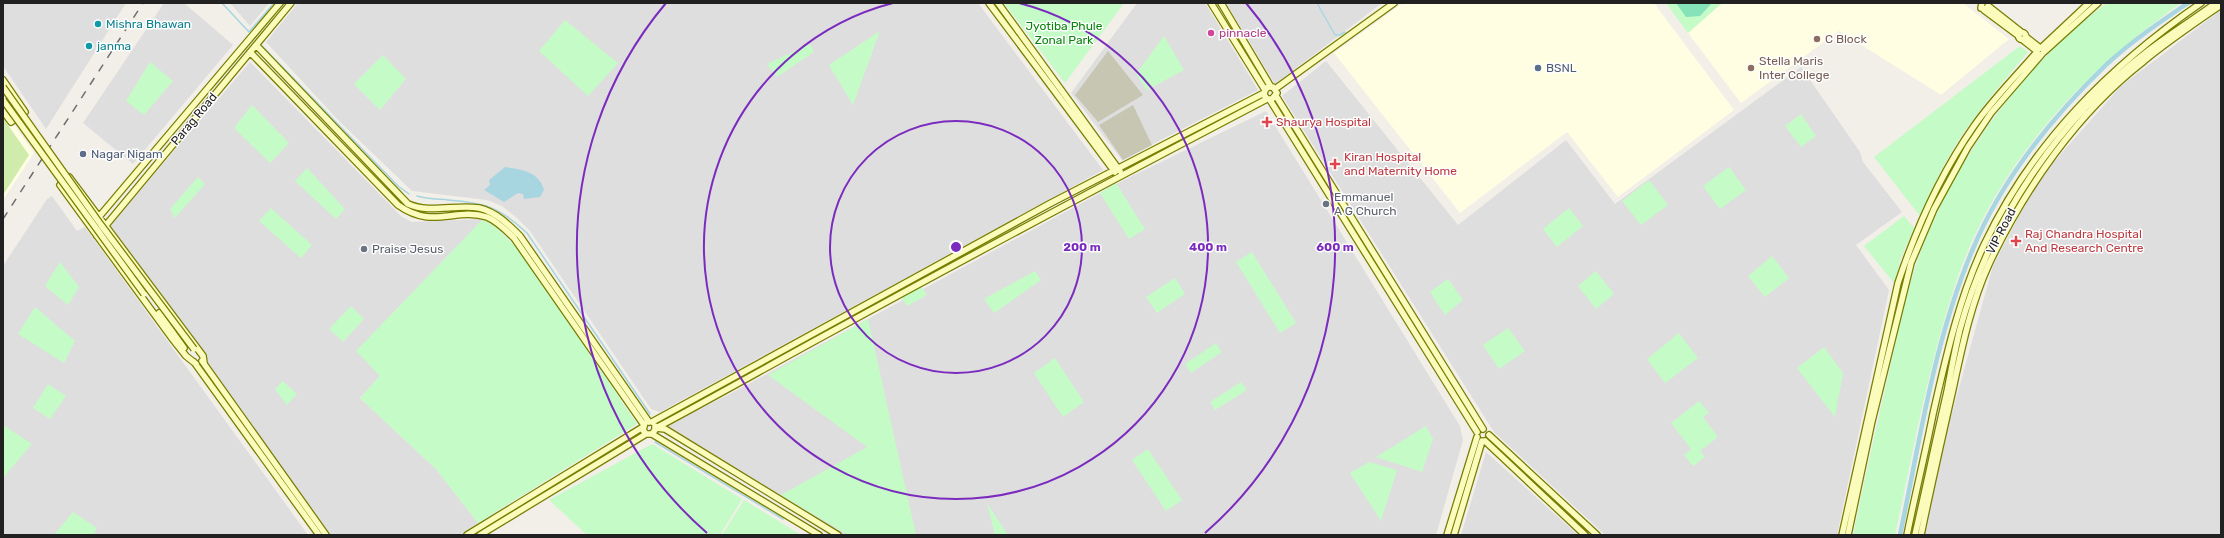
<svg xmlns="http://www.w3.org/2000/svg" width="2224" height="538" viewBox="0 0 2224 538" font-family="Rubik,sans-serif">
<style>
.residential{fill:#dfdede}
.education{fill:#fffee3}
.construction{fill:#c7c6b3}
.grass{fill:#d0ecad}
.park{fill:#c5fbc7}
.pitch{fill:#85e2b9}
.water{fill:#a8d6e0}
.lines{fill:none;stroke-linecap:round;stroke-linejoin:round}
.stream{stroke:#a8d6e0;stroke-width:1.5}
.canal{stroke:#a8d6e0;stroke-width:4.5}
.secondary-casing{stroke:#777e02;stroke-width:8}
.secondary{stroke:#fbfbbc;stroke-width:5.5}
.rail{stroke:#6f6f6f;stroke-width:1.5;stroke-dasharray:8 8;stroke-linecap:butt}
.secondary-bridge-casing{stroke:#777e02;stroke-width:8;stroke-linecap:butt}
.secondary-bridge{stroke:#fbfbbc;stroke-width:5.5}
.ring{fill:none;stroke:#7b2cbf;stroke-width:2}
.culture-dot{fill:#0f9aa8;stroke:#fff;stroke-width:1.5}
.hotel-dot{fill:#d1479c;stroke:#fff;stroke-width:1.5}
.education-dot{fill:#8d6e63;stroke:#fff;stroke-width:1.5}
.service-dot{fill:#5c6f8a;stroke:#fff;stroke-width:1.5}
.health-dot{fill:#e0444e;stroke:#fff;stroke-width:1.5}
.worship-dot{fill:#6b7280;stroke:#fff;stroke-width:1.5}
.labels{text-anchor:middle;stroke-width:3;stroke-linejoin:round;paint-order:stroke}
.culture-label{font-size:12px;fill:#0d838f;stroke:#fff;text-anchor:start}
.park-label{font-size:12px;fill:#09850d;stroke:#fff}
.hotel-label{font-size:12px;fill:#b23c85;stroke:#fff;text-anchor:start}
.education-label{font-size:12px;fill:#785e54;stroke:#fff;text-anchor:start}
.service-label{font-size:12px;fill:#4e5e75;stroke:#fff;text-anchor:start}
.street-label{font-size:12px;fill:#212121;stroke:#fff}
.health-label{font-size:12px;fill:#be3a42;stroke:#fff;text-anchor:start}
.worship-label{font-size:12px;fill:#5b616d;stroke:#fff;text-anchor:start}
.centre{fill:#7b2cbf;stroke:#fff;stroke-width:2}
.ring-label{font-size:12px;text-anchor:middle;font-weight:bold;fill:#7b2cbf;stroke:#fff;stroke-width:3;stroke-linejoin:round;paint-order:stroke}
</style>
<rect width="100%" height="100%" fill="#f2eee8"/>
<path class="residential" d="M3,3H126L46,129L3,66Z
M164,3H184L233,45L133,164L83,123Z
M230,3H269L250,26Z
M298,3H978L1103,170L660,412L651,409L530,231L517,218L502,206L487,200L412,191L339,121L266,42Z
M1137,3H1205L1258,90L1122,160L1071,93Z
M1226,3H1382L1275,84Z
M2221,10V535H1925L1937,467L1993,266L2037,181L2121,86Z
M1326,61L1458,225L1566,140L1615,204L1801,67L1860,152L1863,162L1902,212L1856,245L1889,290L1837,535H1605L1494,432L1282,96Z
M250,62L402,217L412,222L483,219L432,275L380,376L360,398L436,469L478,523L460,535H331L108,228Z
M1266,111L1460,426L1463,440L1436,535H844L669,430L668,425L726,396L1126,179Z
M52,196L77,231L85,227L308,535H3V266L47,199Z
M1486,452L1578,535H1461Z"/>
<path class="education" d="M1403,3H1654L1734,110L1618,197L1567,132L1460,213L1334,53Z
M1722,3H1963L2009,39L1941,95L1839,31L1741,103L1688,33Z
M3,109L34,153L3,200Z"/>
<path class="construction" d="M1108,51L1143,95L1098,122L1075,95Z
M1133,105L1152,145L1123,160L1099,125Z"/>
<path class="grass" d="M3,118L29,155L3,195Z"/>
<path class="park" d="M1004,3H1124L1065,83Z
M1666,3H1722L1688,33Z
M2107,3H2181C2084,71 1998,162 1958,276C1929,360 1914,448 1895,535H1853C1865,477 1878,420 1891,363C1899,329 1905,295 1917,262C1951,164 2023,64 2107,3Z
M565,20L618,63L588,96L539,51Z
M880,31L853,105L829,65Z
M1164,36L1184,70L1147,90L1136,74Z
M810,44L814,52L777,77L767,64Z
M2020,46L2028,52C2006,78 1984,104 1964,132C1946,158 1933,188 1920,216L1874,157Z
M383,55L406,79L380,110L354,84Z
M150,62L173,81L144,115L126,101Z
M252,105L289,143L270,163L234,128Z
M1801,114L1816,136L1801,147L1785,126Z
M1729,167L1746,190L1720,209L1703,186Z
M307,168L345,209L336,219L295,181Z
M198,177L205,184L175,218L170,209Z
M1649,180L1668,205L1641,225L1622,201Z
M1116,183L1145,229L1129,239L1100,193Z
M271,208L312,245L301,258L259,221Z
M1569,208L1583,226L1557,247L1543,229Z
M1904,216L1914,228L1901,258L1894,283L1864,246Z
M483,219L497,228L521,252L637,424L478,523L436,469L360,398L380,376L356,351Z
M1252,252L1296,323L1280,333L1236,262Z
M1772,256L1789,278L1765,297L1748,276Z
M60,262L79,287L68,305L45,286Z
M1035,271L1041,280L994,313L984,299Z
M1596,271L1614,294L1596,309L1578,286Z
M1175,278L1185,294L1157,313L1146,297Z
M1448,279L1463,300L1445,315L1430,292Z
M920,285L927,295L907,306L900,296Z
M351,306L364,319L343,342L329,329Z
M35,307L75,341L64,363L18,334Z
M868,319L916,535H848L781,495L867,447L768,375Z
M1508,328L1525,351L1499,369L1483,345Z
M1679,333L1698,358L1665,383L1647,359Z
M1216,343L1222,352L1191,373L1185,364Z
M1824,347L1843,373L1835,417L1797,368Z
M1055,358L1084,402L1063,417L1034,373Z
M283,381L297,394L287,405L275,389Z
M1241,382L1247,390L1215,410L1210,402Z
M48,384L66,396L50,419L33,408Z
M1699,401L1709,413L1703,417L1718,437L1700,451L1705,457L1693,466L1684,455L1691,449L1671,423Z
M3,425L32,444L3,478Z
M1426,426L1433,439L1422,472L1376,457Z
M652,444L742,499L720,535H587L549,500Z
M1148,449L1182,500L1166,511L1132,460Z
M1369,462L1397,470L1381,521L1350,473Z
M744,500L801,535H722Z
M987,503L1008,535H995Z
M73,512L97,528L93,535H54Z"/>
<path class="pitch" d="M1676,3H1712L1700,16L1686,17Z"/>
<path class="water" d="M505,167C521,169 540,172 544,190L540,197L524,199L523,194L518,193L504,202L484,190L490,185L489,180Z"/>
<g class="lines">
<path class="stream" d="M222,3L249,32L274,3
M1317,3L1335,35H1340L1345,32
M262,46L398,186L409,194
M417,196C427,199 438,199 448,200C486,203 499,207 527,233L650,414
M655,442L783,519"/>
<path class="canal" d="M1900,535C1920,440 1934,341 1972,251C2001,180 2052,117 2107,64C2132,41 2160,22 2188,3"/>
<g class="secondary-casing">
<path id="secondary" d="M989,3L1115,172
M998,3L1120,171
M1211,3L1265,90
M1221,3L1271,87
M1982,3L1981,8L1986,9
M1988,6L2021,32
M1984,10L2019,36
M2018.5 36a3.5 3.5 0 1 1 7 0a3.5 3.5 0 1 1-7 0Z
M2026,37L2040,48
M2023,40L2037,51
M256,45L408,204C430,214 455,204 479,208C496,212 508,224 520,236L649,422
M2041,48L2089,3
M250,52L398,205C433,230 455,207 487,217C497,221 506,230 514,238L644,425
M2044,52L2098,3
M3,80L25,112L11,122L3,111
M1275,89L1394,3
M1276,96L1483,429
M1270,100L1477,432
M98,218L280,3
M97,236L291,3
M159,313L184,348
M202,361L326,535
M194,362L319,535
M196,364L186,356L171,337L60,185L69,177L203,356L204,363
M652,422L1051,203L1264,93
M645,423L643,430L646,434
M656,428C716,396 774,363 833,331C977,252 1122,175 1267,99H1272L1277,93L1273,87H1268L1265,90L1264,95L1267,99
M656,428L665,429L838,535
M652,434L819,535
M1489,435L1597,535
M1485,441L1585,535
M467,535L643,427
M480,535L646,434H652L655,430V426
M1447,535L1477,437
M1454,535L1482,441
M1842,535L1898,283C1916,229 1941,173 1974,126C1993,99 2016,76 2037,52
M1848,535L1872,421L1911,263L1934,209L1968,147L1991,113L2042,54
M1907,535C1915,495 1925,455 1933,414C1946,357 1959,298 1984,245C2032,143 2110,66 2201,3
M1915,535C1926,487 1936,439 1947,392C1951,371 1955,349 1960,329C1990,220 2059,119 2148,51C2170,34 2194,19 2216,3
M1921,535C1931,486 1942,438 1953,389C1962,347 1971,303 1989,264C2025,188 2077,113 2144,61C2168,41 2195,23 2221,5"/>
</g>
<use href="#secondary" class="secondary"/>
<path class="rail" d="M3,219L143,3"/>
<g class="secondary-bridge-casing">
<path id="secondary-bridge" d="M3,87L101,225L194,349
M3,100L144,294"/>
</g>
<use href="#secondary-bridge" class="secondary-bridge"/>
</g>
<g class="ring">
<circle cx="956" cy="247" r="126"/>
<path d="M1019 3A252 252 0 1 1 893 3"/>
<path d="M707 533A379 379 0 0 1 666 3M1246 3A379 379 0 0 1 1205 533"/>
</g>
<g class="culture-dot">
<circle cx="98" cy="24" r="4"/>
<circle cx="89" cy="46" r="4"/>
</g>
<circle class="hotel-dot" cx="1211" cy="33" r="4"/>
<g class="education-dot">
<circle cx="1817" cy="39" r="4"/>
<circle cx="1751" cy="68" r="4"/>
</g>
<g class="service-dot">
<circle cx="1538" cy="68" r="4"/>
<circle cx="83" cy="154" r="4"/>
</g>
<g class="health-dot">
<path d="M1265 116h4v4h4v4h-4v4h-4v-4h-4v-4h4z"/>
<path d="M1333 158h4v4h4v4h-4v4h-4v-4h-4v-4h4z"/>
<path d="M2014 235h4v4h4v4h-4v4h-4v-4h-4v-4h4z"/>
</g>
<g class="worship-dot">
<circle cx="1326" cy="204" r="4"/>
<circle cx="364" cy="249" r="4"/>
</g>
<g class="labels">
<g class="culture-label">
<text x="106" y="28">Mishra Bhawan</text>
<text x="97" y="50">janma</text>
</g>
<g class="park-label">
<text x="1064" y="30">Jyotiba Phule<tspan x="1064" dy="14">Zonal Park</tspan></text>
</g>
<g class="hotel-label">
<text x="1219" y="37">pinnacle</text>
</g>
<g class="education-label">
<text x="1825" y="43">C Block</text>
<text x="1759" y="65">Stella Maris<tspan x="1759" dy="14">Inter College</tspan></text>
</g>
<g class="service-label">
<text x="1546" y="72">BSNL</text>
<text x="91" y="158">Nagar Nigam</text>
</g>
<g class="street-label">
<text transform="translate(194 119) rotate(-50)" y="4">Parag Road</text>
<text transform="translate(2001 231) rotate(-63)" y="4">VIP Road</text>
</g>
<g class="health-label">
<text x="1276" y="126">Shaurya Hospital</text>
<text x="1344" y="161">Kiran Hospital<tspan x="1344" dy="14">and Maternity Home</tspan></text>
<text x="2025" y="238">Raj Chandra Hospital<tspan x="2025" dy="14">And Research Centre</tspan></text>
</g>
<g class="worship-label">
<text x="1334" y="201">Emmanuel<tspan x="1334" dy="14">A G Church</tspan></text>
<text x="372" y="253">Praise Jesus</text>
</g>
</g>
<circle cx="956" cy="247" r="6" class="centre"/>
<g class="ring-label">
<text x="1082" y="251">200 m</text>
<text x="1208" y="251">400 m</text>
<text x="1335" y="251">600 m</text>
</g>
<rect width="2224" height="538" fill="none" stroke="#212121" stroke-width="8"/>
</svg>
